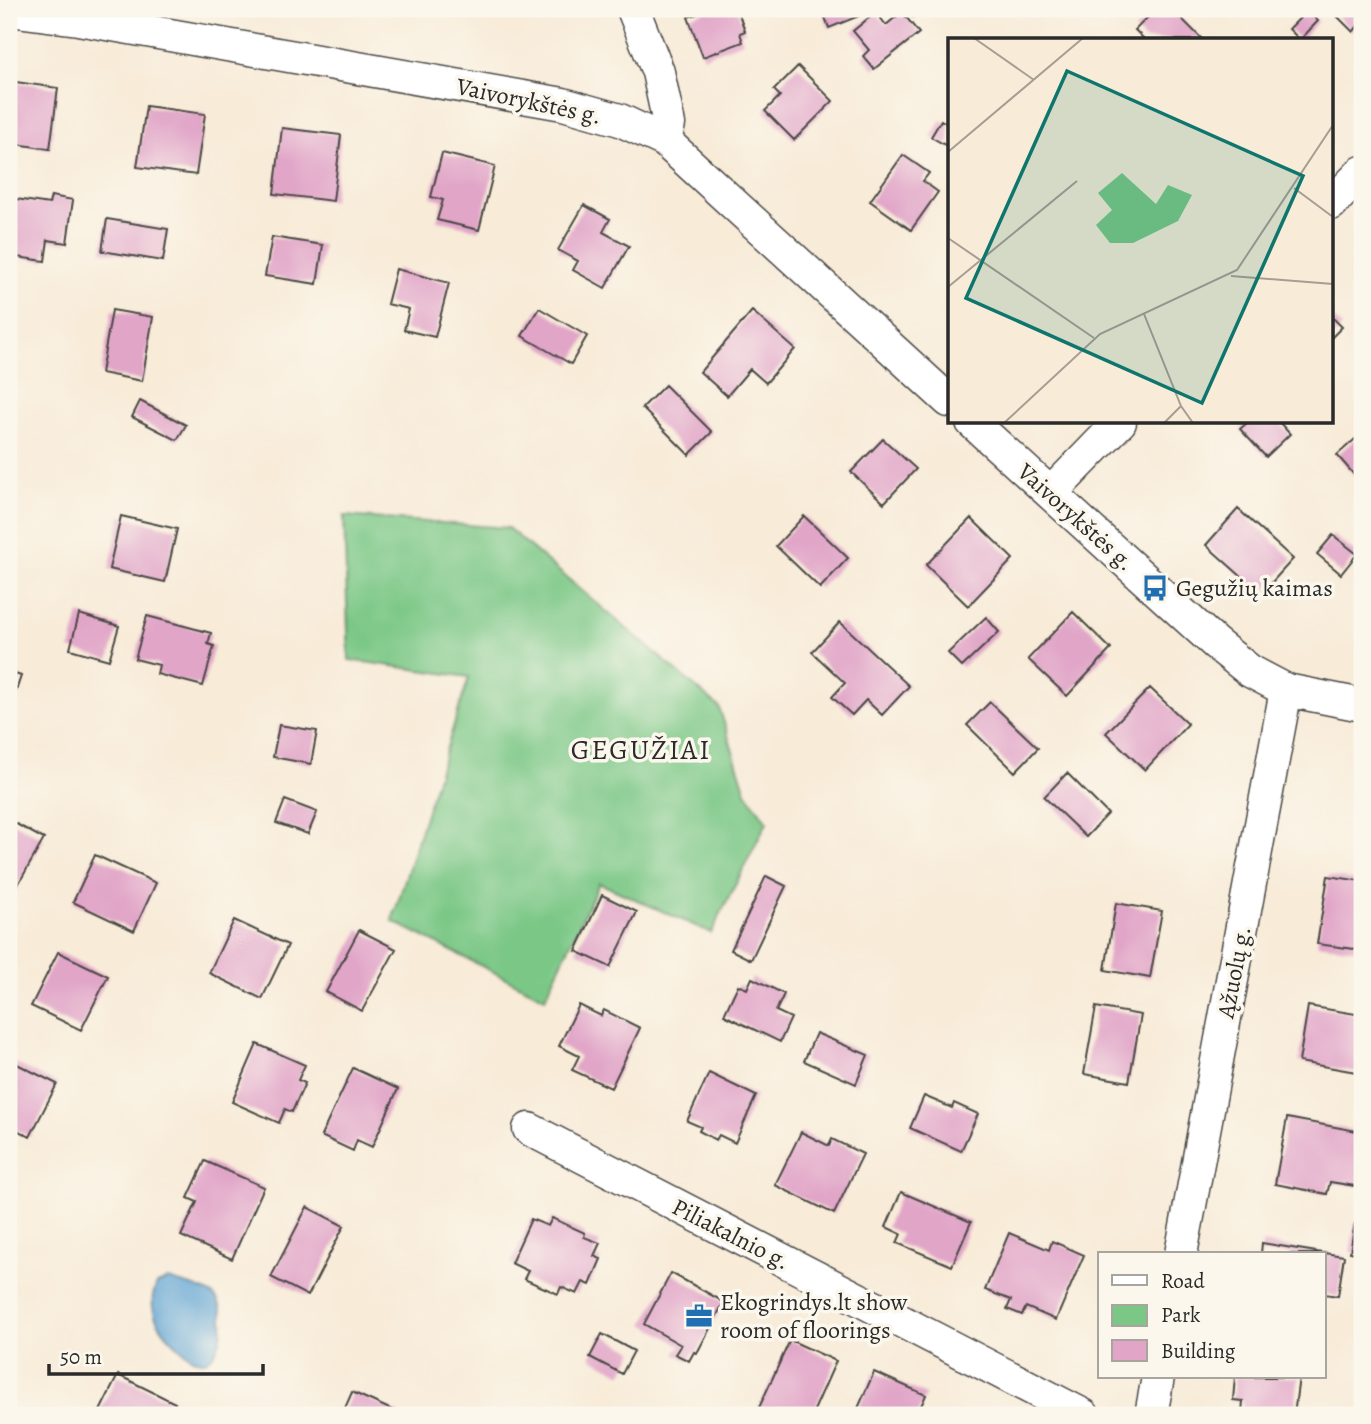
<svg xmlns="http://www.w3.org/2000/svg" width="1371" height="1424" viewBox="0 0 1371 1424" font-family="Alegreya,serif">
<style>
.green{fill:#7ac786;stroke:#527958;stroke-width:2}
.water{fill:#5da3d3;stroke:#44677f;stroke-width:2}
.building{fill:#e1a5c8}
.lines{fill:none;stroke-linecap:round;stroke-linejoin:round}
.street-casing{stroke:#4a4845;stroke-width:35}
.street{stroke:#fff;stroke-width:32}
.labels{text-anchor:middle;stroke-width:7;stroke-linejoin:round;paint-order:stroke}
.street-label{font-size:24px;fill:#2b2b2b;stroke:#fbf7ec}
.poi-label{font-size:24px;fill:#2b2b2b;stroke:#fbf7ec;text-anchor:start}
.quarter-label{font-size:28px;letter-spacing:2px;fill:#2b2b2b;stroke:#fbf7ec}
.inset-road{fill:none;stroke:#a69e93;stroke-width:2}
.view{fill:#0f766e;fill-opacity:0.15;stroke:#0f766e;stroke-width:3.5}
.inset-edge{fill:none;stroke:#2b2b2b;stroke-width:3.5}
</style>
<rect width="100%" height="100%" fill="#fbf7ec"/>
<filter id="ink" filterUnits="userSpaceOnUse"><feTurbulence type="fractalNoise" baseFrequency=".0143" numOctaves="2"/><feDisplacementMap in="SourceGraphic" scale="14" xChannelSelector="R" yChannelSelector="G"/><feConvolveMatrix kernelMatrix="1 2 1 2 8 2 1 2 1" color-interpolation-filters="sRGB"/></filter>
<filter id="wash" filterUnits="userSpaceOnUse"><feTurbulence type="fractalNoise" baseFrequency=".00686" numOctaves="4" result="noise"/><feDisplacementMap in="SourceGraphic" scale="28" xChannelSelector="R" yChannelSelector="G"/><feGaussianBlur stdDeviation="1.57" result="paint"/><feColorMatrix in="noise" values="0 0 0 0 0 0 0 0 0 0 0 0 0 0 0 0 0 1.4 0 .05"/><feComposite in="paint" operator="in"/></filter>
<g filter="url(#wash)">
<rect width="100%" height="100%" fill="#f8ebd8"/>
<path class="green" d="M344,516L508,528L719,707L746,792L767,822L711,933L599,883L545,998L392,921L469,677L349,660Z"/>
<path class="water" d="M168,1279C182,1284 203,1287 214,1296C229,1308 223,1359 203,1361C195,1362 186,1353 180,1348C161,1331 144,1309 157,1284Z"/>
<g id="blocks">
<path class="building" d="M711,9H731L732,11L737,9L745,31L740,33L743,42L703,57L688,17Z
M822,9H857L859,16L829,28Z
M908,9H930L913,17Z
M1156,9H1172L1203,40H1145L1135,30Z
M1345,9H1362V27L1360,24L1353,32L1337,16Z
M1307,11L1318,21L1300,40L1289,29Z
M876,12L886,25L902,12L919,33L874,69L863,56L869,50L853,31Z
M798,66L833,101L794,140L765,111L780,96L774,90Z
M9,81L58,88L50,149L9,143Z
M146,106L205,114L196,175L137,167Z
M941,120L949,125V141L947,146L931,137Z
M282,128L341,135L333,201L274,194Z
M442,153L495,166L479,230L437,220L443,200L431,197Z
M903,155L929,173L923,181L938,192L911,230L870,201Z
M51,196L73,200L67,243L48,240L45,261L9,256V198L49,204Z
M584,205L610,219L603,232L629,246L605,288L573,270L578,261L558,250Z
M107,219L168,229L163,261L102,251Z
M272,237L323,245L317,284L265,276Z
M396,269L449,283L435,337L404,330L409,309L387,304Z
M539,308L587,336L571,364L522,336Z
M112,310L153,317L142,381L101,373Z
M752,311L795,349L766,383L750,369L727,396L700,372Z
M1331,316L1342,327L1331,338Z
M665,385L712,432L689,455L642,408Z
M140,401L186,425L177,440L132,417Z
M1248,422H1279L1290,434L1266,457L1240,429Z
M1362,433V484L1337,455Z
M883,439L916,469L884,503L851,472Z
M1238,509L1293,559L1261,594L1206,545Z
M121,516L177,529L165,582L109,569Z
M804,516L848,558L820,588L776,546Z
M971,518L1013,559L968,606L926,565Z
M1333,535L1357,554L1341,574L1317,554Z
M1073,612L1111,649L1067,696L1028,659Z
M79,614L119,626L109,660L70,649Z
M147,616L211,633L208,644L214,646L203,686L157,674L159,665L135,659Z
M986,617L999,632L962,667L948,653Z
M840,622L909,686L882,715L866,700L852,715L832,697L845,683L812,652Z
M9,672L21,676L11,706L9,705Z
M1150,688L1188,724L1145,770L1106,733Z
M990,702L1038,748L1015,772L967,725Z
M279,725L317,731L311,764L273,757Z
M1067,773L1108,814L1086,837L1044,797Z
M285,800L317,812L308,834L276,823Z
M9,820L44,839L15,890L9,887Z
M95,855L156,883L134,931L73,902Z
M766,876L786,886L751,960L731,950Z
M1328,876L1362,881V950L1317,944Z
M602,895L637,912L610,967L576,951Z
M1116,903L1162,911L1150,978L1105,970Z
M234,920L288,945L262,999L209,973Z
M359,930L396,949L362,1011L326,992Z
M58,952L108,976L81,1030L31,1006Z
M752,978L784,994L776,1011L791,1018L780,1042L724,1015L738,985L747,989Z
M579,1005L601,1016L604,1010L640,1028L611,1088L572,1070L579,1056L559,1046Z
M1308,1006L1362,1015V1073L1299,1062Z
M1096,1007L1141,1015L1129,1082L1084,1074Z
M816,1033L868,1055L856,1084L804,1061Z
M257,1044L305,1065L298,1080L305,1083L292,1112L285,1109L279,1123L232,1102Z
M9,1060L57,1084L30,1137L9,1126Z
M353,1068L398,1089L372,1147L357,1140L353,1151L321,1136Z
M709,1073L756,1096L735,1143L719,1135L716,1140L699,1131L701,1127L687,1121Z
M924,1096L952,1108L954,1103L978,1114L961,1151L910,1128Z
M1287,1118L1362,1132L1361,1187L1330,1182L1327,1194L1275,1184Z
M801,1132L829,1146L832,1139L863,1154L834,1214L775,1185Z
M205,1161L264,1187L232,1259L181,1236L197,1202L188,1198Z
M901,1192L971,1222L952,1266L897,1243L901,1234L886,1227Z
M307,1207L344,1226L308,1296L271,1277Z
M552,1218L585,1233L584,1237L600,1243L594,1256L601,1259L590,1285L583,1282L577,1294L561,1287L558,1294L524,1279L528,1271L511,1263L531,1219L548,1226Z
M1355,1223L1362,1224V1254L1350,1252Z
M1009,1233L1049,1250L1052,1241L1084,1255L1056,1320L1026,1307L1022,1315L1007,1309L1011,1300L985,1290Z
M1262,1243L1322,1253L1321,1254H1261Z
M1324,1253L1344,1256L1338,1296L1324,1294Z
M671,1273L724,1302L697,1353L694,1352L689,1361L675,1354L681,1345L644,1324Z
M602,1334L634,1351L622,1374L590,1357Z
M790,1340L836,1361L812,1415H764L757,1412Z
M874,1372L926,1395L917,1415H855Z
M118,1375L175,1403L169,1415H98Z
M1235,1377H1299L1294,1415L1242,1413L1243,1401L1233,1400Z
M352,1392L403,1415H342Z"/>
</g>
</g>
<g filter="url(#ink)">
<use href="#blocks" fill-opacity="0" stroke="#4a4845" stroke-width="2"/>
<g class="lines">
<g class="street-casing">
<path id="street" d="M633,9L658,72L669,124L665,141
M9,10L78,19L563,104L620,120L665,141L949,401
M1331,204L1362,172
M972,422L1215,643L1250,671L1286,690L1362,705
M1051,493L1120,422
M529,1129L1083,1415
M1181,1254L1286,690
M1151,1415L1158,1377"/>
</g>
<use href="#street" class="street"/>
</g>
</g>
<defs>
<g id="bus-bare" transform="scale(2.1)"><path d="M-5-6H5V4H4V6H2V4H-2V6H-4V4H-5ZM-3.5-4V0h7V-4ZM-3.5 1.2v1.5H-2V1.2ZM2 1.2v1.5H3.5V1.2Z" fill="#1f6fb2" stroke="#fbf7ec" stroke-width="2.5" paint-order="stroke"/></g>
<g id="office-bare" transform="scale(2.1)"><path d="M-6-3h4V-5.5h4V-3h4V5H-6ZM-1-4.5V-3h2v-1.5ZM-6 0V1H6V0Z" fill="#1f6fb2" stroke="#fbf7ec" stroke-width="2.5" paint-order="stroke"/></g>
</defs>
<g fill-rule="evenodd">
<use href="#bus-bare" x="1155" y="588"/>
<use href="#office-bare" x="699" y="1316"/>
</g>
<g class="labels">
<g class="street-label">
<text transform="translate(529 101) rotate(12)" y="8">Vaivorykštės g.</text>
<text transform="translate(1076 517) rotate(42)" y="8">Vaivorykštės g.</text>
<text transform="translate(1234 972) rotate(-79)" y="8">Ąžuolų g.</text>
<text transform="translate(731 1234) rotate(27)" y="8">Piliakalnio g.</text>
</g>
<g class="poi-label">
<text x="1176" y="596">Gegužių kaimas</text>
<text x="720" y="1310">Ekogrindys.lt show<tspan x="720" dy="28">room of floorings</tspan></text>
</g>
<g class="quarter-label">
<text x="641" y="759">GEGUŽIAI</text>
</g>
</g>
<g transform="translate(948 38)">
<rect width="385" height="385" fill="#f8ebd8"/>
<path d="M174,135L208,166L220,147L244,157L230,183L185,205H162L148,187L164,172L150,155Z" fill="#7ac786"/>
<path class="inset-road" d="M26,0L86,42M0,114L135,0M346,150L385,179M0,200L146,300M283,238L385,246M0,249L129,143M196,276L233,368L245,385M56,385L152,296L289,232L385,87M216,385L233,368"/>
<path class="view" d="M119,33L355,138L254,365L18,260Z"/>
<rect width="385" height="385" class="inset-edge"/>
</g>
<rect width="1371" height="1424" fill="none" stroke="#fbf7ec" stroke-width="35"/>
<rect x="1098" y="1252" width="228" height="126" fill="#fbf7ec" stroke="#a8a59f" stroke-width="2"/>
<rect x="1112" y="1275" width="35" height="10" fill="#ffffff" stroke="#a8a59f" stroke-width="2"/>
<text x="1161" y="1288" font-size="21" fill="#2b2b2b">Road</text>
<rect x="1112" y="1305" width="35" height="21" fill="#7ac786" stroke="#a8a59f" stroke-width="2"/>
<text x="1161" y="1322" font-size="21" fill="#2b2b2b">Park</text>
<rect x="1112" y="1340" width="35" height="21" fill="#e1a5c8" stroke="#a8a59f" stroke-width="2"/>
<text x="1161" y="1358" font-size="21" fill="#2b2b2b">Building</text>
<path d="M49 1364v10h214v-10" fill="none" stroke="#2b2b2b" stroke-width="3.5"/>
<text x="60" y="1364" font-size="21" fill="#2b2b2b" stroke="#fbf7ec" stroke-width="5" paint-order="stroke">50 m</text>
</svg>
